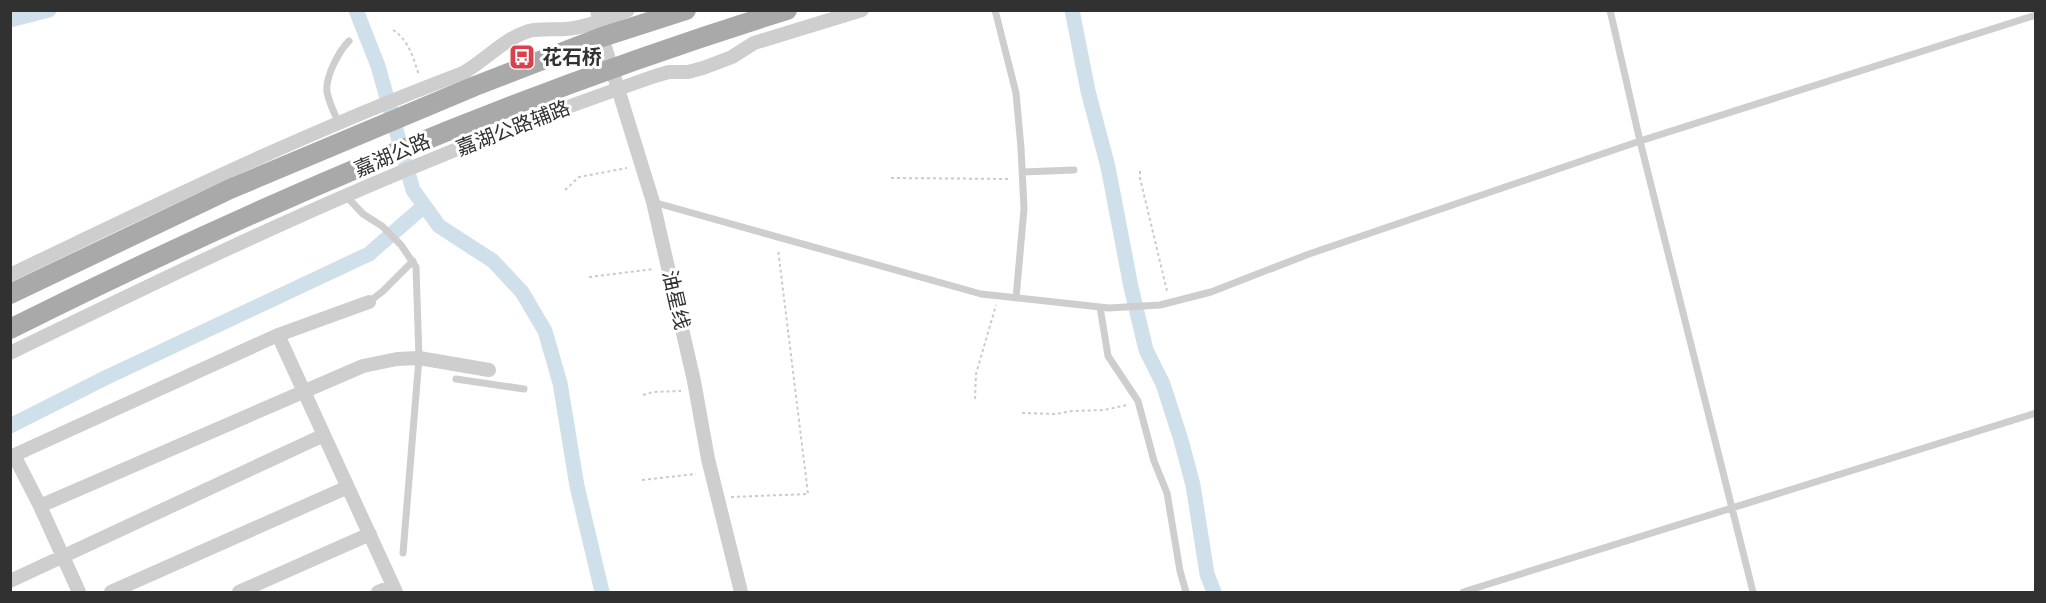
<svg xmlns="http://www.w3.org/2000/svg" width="2046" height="603" viewBox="0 0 2046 603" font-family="'DM Sans','Noto Sans SC',sans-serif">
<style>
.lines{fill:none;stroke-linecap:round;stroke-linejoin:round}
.canal{stroke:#cfe0eb;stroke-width:15}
.path{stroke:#cbcbcb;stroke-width:2;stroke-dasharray:3 3;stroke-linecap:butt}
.service{stroke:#cecece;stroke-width:7}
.minor{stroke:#cecece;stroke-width:14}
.primary{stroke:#a9a9a9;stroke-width:20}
.labels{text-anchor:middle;stroke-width:6;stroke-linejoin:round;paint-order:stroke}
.poi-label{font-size:20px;font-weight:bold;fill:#313131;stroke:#fff;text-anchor:start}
.street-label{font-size:20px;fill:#313131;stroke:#fff}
</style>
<rect width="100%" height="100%" fill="#fff"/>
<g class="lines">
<path class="canal" d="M356,10L378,66L413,190L439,226L493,261L522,292L545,331L560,383L577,486L602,592
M1072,10L1088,91L1108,167L1131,287L1146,350L1163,384L1181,440L1193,485L1207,574L1214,592
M10,20L49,10
M10,426L105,378L369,254L424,206"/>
<path class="path" d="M393,30C409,40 413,58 419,75
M1140,171V178L1167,291
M891,178L1011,179
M565,190L579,177L627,168
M589,277L654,269
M643,395L653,392L681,391
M975,399L976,374L996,305
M1022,413L1056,414L1072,411L1104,410L1127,405
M642,480L696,474
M731,497L808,494L778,249"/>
<path class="service" d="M995,10L1016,93L1021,148L1024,209L1016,298
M1610,10L1640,141L1753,592
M339,124C335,114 329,103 327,92C325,77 339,51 349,41
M1022,172L1074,170
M346,196L363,214L382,226L401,245L416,267L419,358L403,553
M653,202L981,294L1109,308L1160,305L1211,292L1309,254L1640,141L2036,15
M369,302L383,291L413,261
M1100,307L1108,356L1138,401L1154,461L1167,493L1180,571L1186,592
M456,379L524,389
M1463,592L2036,413"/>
<path class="minor" d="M597,10L602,37L653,202L694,381L708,459L741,592
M10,275C159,203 309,131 463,73C486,60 503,39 529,31C541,28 554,30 566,29C588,27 608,19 628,10
M278,335L396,592
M10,353C150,285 290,217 433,159C506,129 580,102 655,76L669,72H688L703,68L732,57L754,43L862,10
M14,455L40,506L79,592
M10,457L278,335L369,302
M40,506L363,366L397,359L419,358L489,370
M10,581L324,435
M111,592L348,487
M239,592L370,534
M378,592L393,586"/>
<path class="primary" d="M10,294L230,189L475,86L602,37L686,10
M10,329C260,204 519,93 787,10"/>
</g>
<defs>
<g id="bus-square" transform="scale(1.35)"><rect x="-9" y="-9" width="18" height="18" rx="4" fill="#d9424d" stroke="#fff"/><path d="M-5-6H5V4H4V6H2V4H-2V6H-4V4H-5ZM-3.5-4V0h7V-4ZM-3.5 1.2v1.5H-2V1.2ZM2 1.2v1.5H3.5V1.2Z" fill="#fff"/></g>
</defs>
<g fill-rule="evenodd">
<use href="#bus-square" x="522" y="57"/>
</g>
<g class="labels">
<g class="poi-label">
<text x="542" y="64">花石桥</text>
</g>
<g class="street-label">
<text transform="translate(513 128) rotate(-21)" y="7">嘉湖公路辅路</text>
<text transform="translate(392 155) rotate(-23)" y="7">嘉湖公路</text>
<text transform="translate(676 300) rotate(77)" y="7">油星线</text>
</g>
</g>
<rect width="2046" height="603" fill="none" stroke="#313131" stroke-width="24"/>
</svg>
